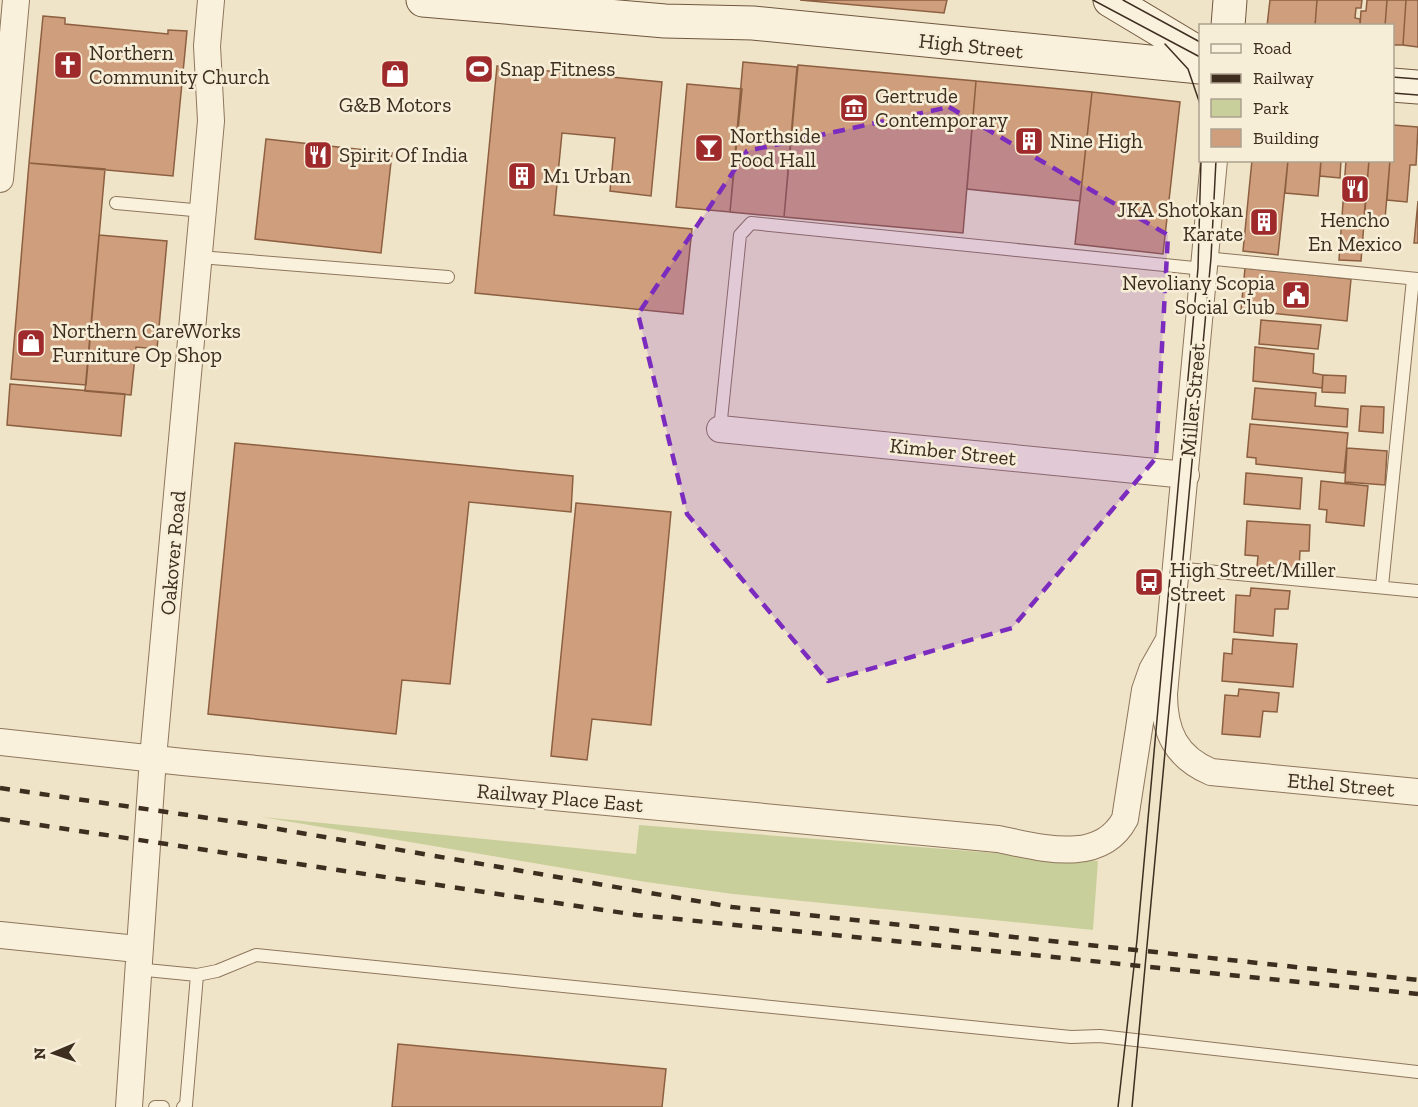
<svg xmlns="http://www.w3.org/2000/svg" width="1418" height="1107" viewBox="0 0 1418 1107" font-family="'Zilla Slab',serif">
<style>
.green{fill:#c9cf9b}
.building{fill:#cf9f7d;stroke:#8d5f41;stroke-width:1.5}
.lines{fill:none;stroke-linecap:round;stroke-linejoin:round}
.lane-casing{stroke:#8d765c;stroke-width:14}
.street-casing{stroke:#8d765c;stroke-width:28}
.secondary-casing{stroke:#6f573f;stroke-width:35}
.lane{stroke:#faf1dc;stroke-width:12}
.street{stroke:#faf1dc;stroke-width:26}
.secondary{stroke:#faf1dc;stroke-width:33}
.tram{stroke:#3d2e20;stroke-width:1.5}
.rail{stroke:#3d2e20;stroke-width:4.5;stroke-dasharray:10 10;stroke-linecap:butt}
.marked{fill:#7b2cbf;fill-opacity:0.2;stroke:#7b2cbf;stroke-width:4.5;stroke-dasharray:12 8;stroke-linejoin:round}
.labels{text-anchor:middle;stroke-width:5;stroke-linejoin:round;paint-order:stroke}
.street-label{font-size:21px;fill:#3d2e20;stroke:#f7eed8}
.poi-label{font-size:21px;fill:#3d2e20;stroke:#f7eed8;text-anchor:start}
</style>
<rect width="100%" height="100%" fill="#f0e4c8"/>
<path class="green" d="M262,817L636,854L639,825L1098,861L1093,930L733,894L646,882Z"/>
<path class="building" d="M800,0H947L944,13Z
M1270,0H1317L1315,26H1267Z
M1317,0H1362L1361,8H1356L1355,18L1360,19V26H1315Z
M1367,0H1387L1385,26H1360L1361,11H1366Z
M1387,0H1406L1403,45H1392V26H1385Z
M1406,0H1418V47L1403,45Z
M43,16L65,18V24L168,34V30L187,31L173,176L29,163Z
M743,62L797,67L784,217L730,212Z
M798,65L976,81L963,233L784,217Z
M497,66L662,82L651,196L610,191L615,138L562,133L554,215L692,229L683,314L475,293Z
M976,81L1092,92L1080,201L967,189Z
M687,84L742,89L730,212L676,207Z
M1092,92L1180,102L1163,254L1075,244Z
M1393,125L1418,127L1416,165H1410L1407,202L1387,200L1390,160H1392Z
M266,139L392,153L381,253L255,239Z
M1252,160H1288L1278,255L1243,251Z
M1288,160H1321L1318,196L1285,193Z
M1321,160H1341L1340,178L1320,176Z
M1346,160H1369L1361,261L1339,260Z
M1369,160H1390L1385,219L1364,217Z
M29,163L105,169L86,385L11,379Z
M1418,201V243H1414Z
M99,235L167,241L157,349L136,347L131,395L85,391Z
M1245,268L1351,279L1347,321L1241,310Z
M1261,320L1321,325L1318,349L1259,344Z
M1255,347L1314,354L1313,373L1323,375L1322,388L1253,381Z
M1323,375L1346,376L1345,393L1322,392Z
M10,384L125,394L121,436L7,425Z
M1255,388L1316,393L1315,406L1348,409L1347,427L1252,419Z
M1361,406L1384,407L1383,433L1359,431Z
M1250,424L1348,433L1344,473L1256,464V458L1247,457Z
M235,443L573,476L571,512L469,502L450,684L402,680L396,734L208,714Z
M1347,448L1387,451L1385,485L1345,482Z
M1246,473L1302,478L1300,509L1244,504Z
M1321,481L1368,486L1364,526L1326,522L1327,510L1319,509Z
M576,503L671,512L651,725L592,719L587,760L551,756Z
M1247,521L1310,525L1309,551H1300L1299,570L1257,567L1258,556L1245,555Z
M1251,588L1290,591L1288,609H1275L1273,636L1234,632L1236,595L1250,596Z
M1233,639L1297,644L1293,687L1222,681L1224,653L1232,654Z
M1239,689L1279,693L1277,712L1263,711L1260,737L1222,734L1225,695L1238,696Z
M398,1044L666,1069L662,1107H392Z"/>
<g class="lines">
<g class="lane-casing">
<path id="lane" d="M116,203L204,211
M199,257L448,277
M1205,258L1418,279
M720,429L740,235L751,223L1204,269
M1175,568L1418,591
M1382,586L1413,279
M136,969L197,975
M155,1107H163
M183,1107L186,1105L197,975L217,971L256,955L1071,1037L1100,1036L1418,1072"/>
</g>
<g class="street-casing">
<path id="street" d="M1214,160L1164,694C1164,732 1176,757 1211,772L1418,792
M0,179L16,0
M720,429L1186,475
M0,742L183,762L998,839C1040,847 1100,866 1125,819L1145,690L1152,670L1169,640
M0,935L137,949
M129,1107L153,758L211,121L207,46L211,0"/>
</g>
<g class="secondary-casing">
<path id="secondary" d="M423,0L665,21L753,23L1200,67
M1110,0L1200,54
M1228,26L1230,0
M1392,85L1418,87"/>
</g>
<use href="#lane" class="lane"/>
<use href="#street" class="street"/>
<use href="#secondary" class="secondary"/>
<path class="tram" d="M1093,0L1200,57
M1123,0L1200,42
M1165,44L1188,69L1200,104
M1392,77L1418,79
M1392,93L1418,95
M1118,1107L1137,940L1198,268L1201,160
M1132,1107L1211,258L1216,160"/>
<path class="rail" d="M0,788L243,823L732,907L1418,980
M0,819L637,915L1418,994"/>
</g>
<path class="marked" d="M949,107L1168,235L1156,458L1012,628L828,681L687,514L638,314L747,151Z"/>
<defs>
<g id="church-square" transform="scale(1.5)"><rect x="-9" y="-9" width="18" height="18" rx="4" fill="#9e2a2b" stroke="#f7eed8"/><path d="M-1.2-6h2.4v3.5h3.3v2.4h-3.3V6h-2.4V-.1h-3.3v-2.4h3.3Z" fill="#fff"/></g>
<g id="stadium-square" transform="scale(1.5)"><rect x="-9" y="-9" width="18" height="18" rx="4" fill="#9e2a2b" stroke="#f7eed8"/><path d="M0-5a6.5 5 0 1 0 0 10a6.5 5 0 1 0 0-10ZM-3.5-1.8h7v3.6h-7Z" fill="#fff"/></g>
<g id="shop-square" transform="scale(1.5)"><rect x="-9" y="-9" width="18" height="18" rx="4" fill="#9e2a2b" stroke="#f7eed8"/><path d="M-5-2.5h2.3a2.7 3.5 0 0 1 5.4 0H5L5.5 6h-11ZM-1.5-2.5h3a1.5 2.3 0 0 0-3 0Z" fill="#fff"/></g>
<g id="museum-square" transform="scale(1.5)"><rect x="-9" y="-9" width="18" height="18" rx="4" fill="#9e2a2b" stroke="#f7eed8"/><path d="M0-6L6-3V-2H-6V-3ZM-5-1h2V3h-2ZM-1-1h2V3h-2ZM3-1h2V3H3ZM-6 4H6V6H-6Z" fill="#fff"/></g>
<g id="building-square" transform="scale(1.5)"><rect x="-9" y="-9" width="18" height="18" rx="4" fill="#9e2a2b" stroke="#f7eed8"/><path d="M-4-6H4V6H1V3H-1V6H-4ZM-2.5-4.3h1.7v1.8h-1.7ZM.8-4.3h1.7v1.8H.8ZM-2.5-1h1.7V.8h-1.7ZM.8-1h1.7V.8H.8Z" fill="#fff"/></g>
<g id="bar-square" transform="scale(1.5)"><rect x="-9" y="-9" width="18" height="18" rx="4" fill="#9e2a2b" stroke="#f7eed8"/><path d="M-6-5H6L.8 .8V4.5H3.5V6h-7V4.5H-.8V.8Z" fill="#fff"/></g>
<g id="restaurant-square" transform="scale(1.5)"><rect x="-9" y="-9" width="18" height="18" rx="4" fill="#9e2a2b" stroke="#f7eed8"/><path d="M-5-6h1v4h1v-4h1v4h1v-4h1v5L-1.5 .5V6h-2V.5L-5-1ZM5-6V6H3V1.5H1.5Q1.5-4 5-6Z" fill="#fff"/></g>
<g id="civic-square" transform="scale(1.5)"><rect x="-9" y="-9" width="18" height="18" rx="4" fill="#9e2a2b" stroke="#f7eed8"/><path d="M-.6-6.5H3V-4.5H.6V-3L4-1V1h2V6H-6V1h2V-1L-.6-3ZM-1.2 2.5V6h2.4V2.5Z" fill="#fff"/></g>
<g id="bus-square" transform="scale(1.5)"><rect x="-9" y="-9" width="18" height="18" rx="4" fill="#9e2a2b" stroke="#f7eed8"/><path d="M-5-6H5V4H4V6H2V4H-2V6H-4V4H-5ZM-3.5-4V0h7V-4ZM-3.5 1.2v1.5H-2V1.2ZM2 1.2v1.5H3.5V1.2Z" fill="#fff"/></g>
</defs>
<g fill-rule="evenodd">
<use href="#church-square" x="68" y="65"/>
<use href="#stadium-square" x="479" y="69"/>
<use href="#shop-square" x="395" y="74"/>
<use href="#museum-square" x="854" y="108"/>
<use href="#building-square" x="1029" y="141"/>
<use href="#bar-square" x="709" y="148"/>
<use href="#restaurant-square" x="318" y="155"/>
<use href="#building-square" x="522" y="176"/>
<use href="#restaurant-square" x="1355" y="189"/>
<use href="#building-square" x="1264" y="222"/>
<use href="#civic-square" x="1296" y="295"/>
<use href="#shop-square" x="31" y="343"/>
<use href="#bus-square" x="1149" y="582"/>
</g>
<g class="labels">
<g class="street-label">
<text transform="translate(971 46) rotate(6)" y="7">High Street</text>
<text transform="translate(1193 400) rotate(-85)" y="7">Miller Street</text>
<text transform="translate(953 452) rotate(6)" y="7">Kimber Street</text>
<text transform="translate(173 553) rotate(-85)" y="7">Oakover Road</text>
<text transform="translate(1341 785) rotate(5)" y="7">Ethel Street</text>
<text transform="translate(560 798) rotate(5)" y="7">Railway Place East</text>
</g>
<g class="poi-label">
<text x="89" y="60">Northern<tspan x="89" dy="24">Community Church</tspan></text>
<text x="500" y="76">Snap Fitness</text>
<text x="875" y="103">Gertrude<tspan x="875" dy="24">Contemporary</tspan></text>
<text x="395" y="112" text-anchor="middle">G&amp;B Motors</text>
<text x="730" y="143">Northside<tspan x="730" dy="24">Food Hall</tspan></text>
<text x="1050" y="148">Nine High</text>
<text x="339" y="162">Spirit Of India</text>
<text x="543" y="183">M1 Urban</text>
<text x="1243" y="217" text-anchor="end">JKA Shotokan<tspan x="1243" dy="24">Karate</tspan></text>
<text x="1355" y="227" text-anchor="middle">Hencho<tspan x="1355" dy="24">En Mexico</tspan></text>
<text x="1275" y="290" text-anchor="end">Nevoliany Scopia<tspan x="1275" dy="24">Social Club</tspan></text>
<text x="52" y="338">Northern CareWorks<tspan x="52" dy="24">Furniture Op Shop</tspan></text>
<text x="1170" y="577">High Street/Miller<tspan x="1170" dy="24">Street</tspan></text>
</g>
</g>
<rect x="1199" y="24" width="195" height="138" fill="#f7eed8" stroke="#ada18e" stroke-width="1.5"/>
<rect x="1211" y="44" width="30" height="9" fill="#faf1dc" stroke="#ada18e" stroke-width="1.5"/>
<text x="1253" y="54" font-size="18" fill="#3d2e20">Road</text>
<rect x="1211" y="74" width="30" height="9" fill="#3d2e20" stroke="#ada18e" stroke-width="1.5"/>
<text x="1253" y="84" font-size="18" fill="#3d2e20">Railway</text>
<rect x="1211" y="99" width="30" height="18" fill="#c9cf9b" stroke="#ada18e" stroke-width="1.5"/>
<text x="1253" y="114" font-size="18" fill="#3d2e20">Park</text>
<rect x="1211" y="129" width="30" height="18" fill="#cf9f7d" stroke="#ada18e" stroke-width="1.5"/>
<text x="1253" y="144" font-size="18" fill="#3d2e20">Building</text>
<g transform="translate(54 1053) rotate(268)" stroke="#f7eed8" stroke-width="4.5" paint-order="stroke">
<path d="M0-4.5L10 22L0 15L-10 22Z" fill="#3d2e20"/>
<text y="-9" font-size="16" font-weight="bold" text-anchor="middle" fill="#3d2e20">N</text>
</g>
</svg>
